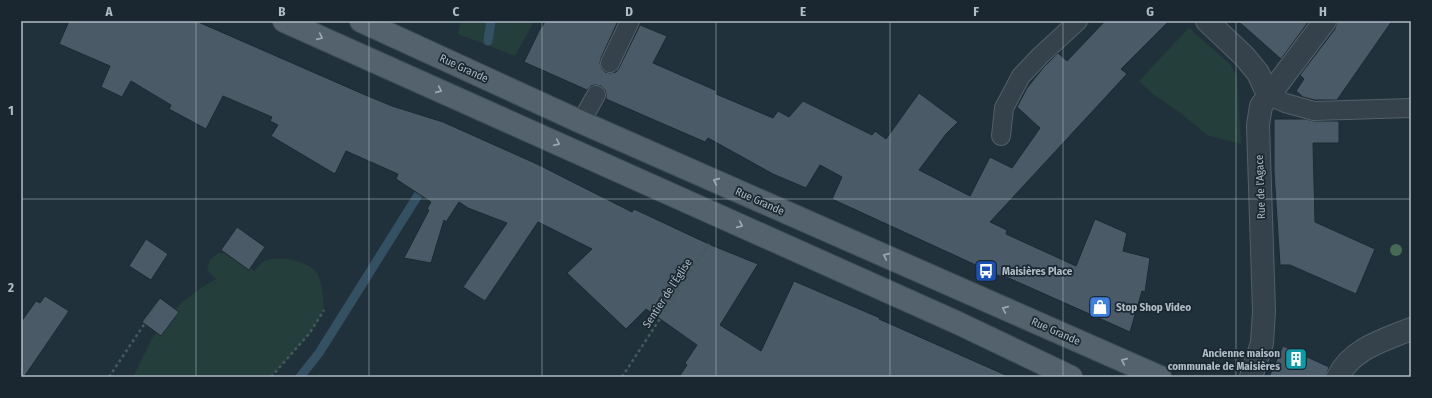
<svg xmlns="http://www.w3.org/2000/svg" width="1432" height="398" viewBox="0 0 1432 398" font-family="'Fira Sans Condensed',sans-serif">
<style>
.green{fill:#243e3c}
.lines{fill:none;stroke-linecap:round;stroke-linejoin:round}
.stream{stroke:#345063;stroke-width:9}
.building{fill:#4a5b67;stroke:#1c2932}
.lane-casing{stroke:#536069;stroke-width:20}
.street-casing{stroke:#536069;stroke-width:24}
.primary-casing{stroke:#414e57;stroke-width:24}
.path{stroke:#435b59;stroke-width:2.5;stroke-dasharray:3 3;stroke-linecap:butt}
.lane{stroke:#35424c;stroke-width:18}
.street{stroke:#35424c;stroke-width:22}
.primary{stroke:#53626c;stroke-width:22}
.tree{fill:#476a55}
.oneway{stroke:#9dabb5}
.grid{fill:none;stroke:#b0bdc7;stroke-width:1;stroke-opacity:0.55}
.labels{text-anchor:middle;stroke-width:3.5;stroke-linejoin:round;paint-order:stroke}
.street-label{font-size:11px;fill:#b0bdc7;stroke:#1a2730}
.poi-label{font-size:11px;font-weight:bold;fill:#b0bdc7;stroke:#1a2730;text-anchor:start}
.neatline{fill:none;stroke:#b0bdc7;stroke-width:1.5}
.grid-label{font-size:13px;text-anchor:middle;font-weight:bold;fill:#b0bdc7}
</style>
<rect width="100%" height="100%" fill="#21313b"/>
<path class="green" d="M461,21H534L515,56L458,34Z
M1189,28L1230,64L1237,77L1241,144L1207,135L1183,115L1153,94L1139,81Z
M218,253C238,254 241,256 254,271C257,268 260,264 263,262C275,254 309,261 317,273C323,283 323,299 324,310L309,334L271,377H133L153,337L181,303L201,288L216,279L207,270L210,260Z"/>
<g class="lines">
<path class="stream" d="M488,41L491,21
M300,377L319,353L425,184"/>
</g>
<path class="building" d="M69,21H196L363,94L392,106L443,122L537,164L632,212L634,209L711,245L758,264L720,325L761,351L794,281L880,318L879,319L1010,377H679L687,365L685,363L697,345L646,309L626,329L567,273L592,249L538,222L485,301L463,287L507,223L468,208L459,202L446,222L444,220L431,263L404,258L429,210L427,209L431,202L396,179L398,174L346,151L335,174L271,136L278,125L270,121L272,117L223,96L206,129L169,109L171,105L131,81L122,97L101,87L110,66L59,44Z
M545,21H618L601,58L600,63L602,69L605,72L610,73L616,72L619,68L640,25L667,36L653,63L717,91L716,94L773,118L778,111L789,117L803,101L872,135L875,131L886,139L919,93L958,122L946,134L919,170L970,196L990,157L1012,168L1040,128L1017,107L1027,88L1043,68L1058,53L1067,61L1105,21H1169L1121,69L1127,74L990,222L1007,230L1006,234L1076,266L1095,219L1127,233L1123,251L1150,258L1145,292L1142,291L1130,332L1004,276V278L832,199L842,177L820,165L806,188L773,174L708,138L705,142L606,99V94L605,90L601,86L595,85L591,86L587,90L524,62L541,27H542Z
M1238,21H1309L1281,59Z
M1337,21H1392L1337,100H1315L1303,97L1296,91L1304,79L1300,75L1335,29Z
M1274,119H1305L1314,121H1339V143H1313L1315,222L1375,249L1356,294L1290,265H1280L1274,172Z
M237,227L265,247L249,270L221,250Z
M146,239L168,254L151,280L129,266Z
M45,296L69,311L24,377H21V322L36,301L40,303Z
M160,298L179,312L161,336L142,322Z
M1283,346L1329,367L1326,377H1269Z"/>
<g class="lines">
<g class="lane-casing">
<path id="lane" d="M610,63L630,21
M1268,95L1285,103L1314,111L1411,108
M581,122L596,95
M1001,136L1004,108L1021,76L1040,56L1078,21"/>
</g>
<g class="street-casing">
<path id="street" d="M1207,21L1244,56L1258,73L1268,95
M1251,377L1262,343L1264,311L1258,125L1261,106L1325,21
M1338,377C1351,349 1384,340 1411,329"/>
</g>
<g class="primary-casing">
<path id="primary" d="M284,21L958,323L1071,377
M361,21L581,122L1160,377"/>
</g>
<path class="path" d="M109,377L159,302
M271,377L309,334L324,310
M622,377L710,242"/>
<use href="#lane" class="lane"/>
<use href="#street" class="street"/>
<use href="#primary" class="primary"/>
</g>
<circle class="tree" cx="1396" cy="250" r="6"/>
<defs><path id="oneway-chevron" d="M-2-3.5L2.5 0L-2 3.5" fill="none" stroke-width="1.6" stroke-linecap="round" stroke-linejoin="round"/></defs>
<g class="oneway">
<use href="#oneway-chevron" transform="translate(320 37) rotate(24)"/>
<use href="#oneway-chevron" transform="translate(439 90) rotate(24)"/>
<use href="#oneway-chevron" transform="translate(557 143) rotate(24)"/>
<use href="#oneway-chevron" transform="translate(716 181) rotate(-156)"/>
<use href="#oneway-chevron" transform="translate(740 225) rotate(24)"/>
<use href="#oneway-chevron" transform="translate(886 256) rotate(-156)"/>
<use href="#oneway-chevron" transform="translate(1005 309) rotate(-156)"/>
<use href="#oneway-chevron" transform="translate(1124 361) rotate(-156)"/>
</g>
<path class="grid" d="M196,21V377M369,21V377M542,21V377M716,21V377M890,21V377M1063,21V377M1236,21V377M21,199H1411"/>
<defs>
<g id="bus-square" transform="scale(1.15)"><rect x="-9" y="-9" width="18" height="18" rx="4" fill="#1a4fb4" stroke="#1a2730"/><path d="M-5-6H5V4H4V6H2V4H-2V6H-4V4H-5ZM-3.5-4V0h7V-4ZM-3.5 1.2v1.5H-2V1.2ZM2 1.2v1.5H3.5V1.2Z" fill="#fff"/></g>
<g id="shop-square" transform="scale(1.15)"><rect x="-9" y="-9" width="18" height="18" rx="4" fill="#3f7fe0" stroke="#1a2730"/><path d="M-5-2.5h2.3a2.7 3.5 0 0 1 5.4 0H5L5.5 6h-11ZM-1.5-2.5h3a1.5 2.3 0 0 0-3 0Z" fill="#fff"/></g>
<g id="building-square" transform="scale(1.15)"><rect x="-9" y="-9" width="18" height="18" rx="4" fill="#0f9aa8" stroke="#1a2730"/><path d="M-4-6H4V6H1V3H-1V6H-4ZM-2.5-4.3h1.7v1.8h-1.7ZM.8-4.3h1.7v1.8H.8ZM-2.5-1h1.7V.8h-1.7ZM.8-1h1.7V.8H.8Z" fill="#fff"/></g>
</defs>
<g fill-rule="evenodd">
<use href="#bus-square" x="986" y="271"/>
<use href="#shop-square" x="1100" y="307"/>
<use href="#building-square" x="1296" y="359"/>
</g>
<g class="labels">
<g class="street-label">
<text transform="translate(464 68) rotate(25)" y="4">Rue Grande</text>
<text transform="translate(1260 187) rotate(-92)" y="4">Rue de l'Agace</text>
<text transform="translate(760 201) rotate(24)" y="4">Rue Grande</text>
<text transform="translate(667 293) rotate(-57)" y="4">Sentier de l’Église</text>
<text transform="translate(1056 331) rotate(24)" y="4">Rue Grande</text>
</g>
<g class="poi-label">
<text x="1002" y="275">Maisières Place</text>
<text x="1116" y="311">Stop Shop Video</text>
<text x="1280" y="357" text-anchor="end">Ancienne maison<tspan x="1280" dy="13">communale de Maisières</tspan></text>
</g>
</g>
<rect width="1432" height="398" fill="none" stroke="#1a2730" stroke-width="44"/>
<rect x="22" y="22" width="1388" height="354" class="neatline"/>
<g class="grid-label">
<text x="109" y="16">A</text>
<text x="282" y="16">B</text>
<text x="456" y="16">C</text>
<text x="629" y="16">D</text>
<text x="803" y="16">E</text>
<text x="976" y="16">F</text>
<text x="1150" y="16">G</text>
<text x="1323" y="16">H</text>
<text x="11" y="115">1</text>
<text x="11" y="292">2</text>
</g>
</svg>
